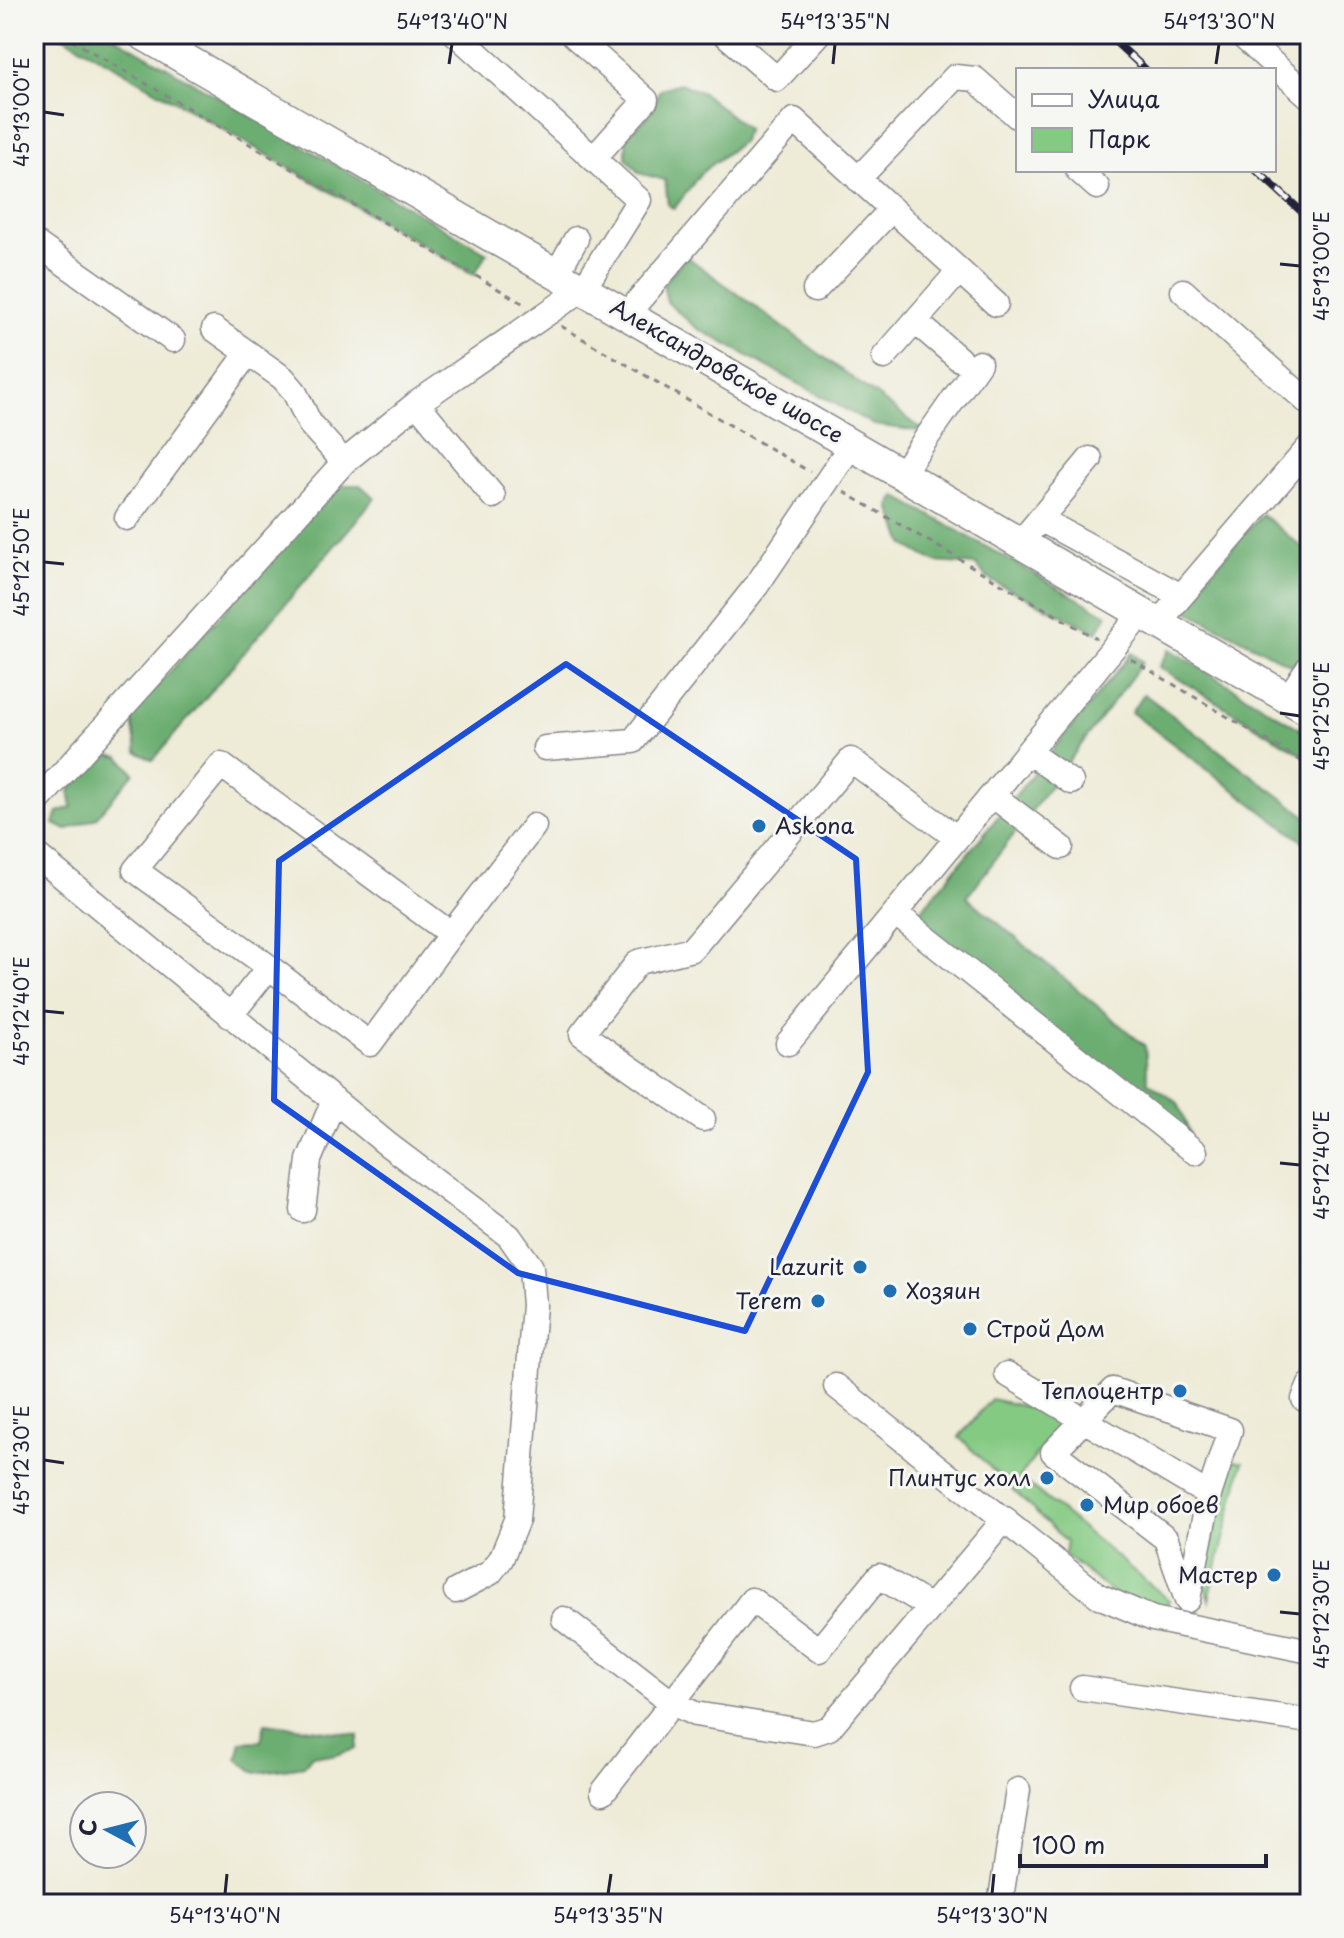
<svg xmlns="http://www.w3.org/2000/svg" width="1344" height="1938" viewBox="0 0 1344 1938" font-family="'Playpen Sans',sans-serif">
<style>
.green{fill:#85ca83;stroke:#54765f;stroke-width:2}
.forest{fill:#6cae71;stroke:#476856;stroke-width:2}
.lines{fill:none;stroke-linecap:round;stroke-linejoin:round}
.minor-casing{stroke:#888689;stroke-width:27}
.major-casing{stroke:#888689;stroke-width:33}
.path{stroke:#888689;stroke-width:3;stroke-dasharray:6 6;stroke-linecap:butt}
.minor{stroke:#fff;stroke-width:24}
.major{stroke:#fff;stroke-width:30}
.rail-casing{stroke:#22223b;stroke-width:8}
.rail{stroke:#f6f6f2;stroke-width:5;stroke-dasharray:15;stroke-linecap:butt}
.marked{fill:none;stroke:#1d4ed8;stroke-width:6;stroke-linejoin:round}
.ticks{fill:none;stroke:#22223b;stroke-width:3}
.poi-dot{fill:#1f6fb2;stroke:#f6f6f2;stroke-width:3}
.labels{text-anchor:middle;stroke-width:6;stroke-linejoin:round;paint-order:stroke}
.street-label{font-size:22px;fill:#22223b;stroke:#f6f6f2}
.poi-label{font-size:22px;fill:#22223b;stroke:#f6f6f2;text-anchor:end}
.neatline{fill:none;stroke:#22223b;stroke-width:3}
.ticks-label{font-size:20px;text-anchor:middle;fill:#22223b}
</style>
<rect width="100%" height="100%" fill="#f6f6f2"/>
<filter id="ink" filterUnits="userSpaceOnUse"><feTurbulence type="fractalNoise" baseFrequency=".0125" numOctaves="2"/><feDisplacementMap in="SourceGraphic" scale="16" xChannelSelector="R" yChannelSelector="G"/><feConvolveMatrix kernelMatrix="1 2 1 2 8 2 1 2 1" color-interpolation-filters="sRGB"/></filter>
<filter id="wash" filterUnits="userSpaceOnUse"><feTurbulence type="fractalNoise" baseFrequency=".006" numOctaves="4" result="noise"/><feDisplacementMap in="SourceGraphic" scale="32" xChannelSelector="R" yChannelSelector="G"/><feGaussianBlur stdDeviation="1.8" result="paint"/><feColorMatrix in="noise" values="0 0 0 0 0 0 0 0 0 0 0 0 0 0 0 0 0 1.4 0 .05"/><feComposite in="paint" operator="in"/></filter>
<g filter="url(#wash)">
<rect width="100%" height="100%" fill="#eeebd7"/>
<path class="green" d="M991,1399L1048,1412L1062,1420L1020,1477L1169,1600L1165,1612L1121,1599L1064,1555L1066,1542L959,1437Z
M1230,1460L1243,1462L1209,1600L1203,1579Z"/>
<path class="forest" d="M59,34H110L487,253L474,275Z
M680,83L703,93L747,129L741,142L701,173L674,209L668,205L665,180L639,173L626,158V135L647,118L660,89Z
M686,256L926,432L874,425L695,327L667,302L663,284Z
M338,485H360L375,498L153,760L137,752L131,715Z
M896,496L1107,615L1097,632L988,579L976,565L935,562L904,544L890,506Z
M1262,514L1310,554V675L1186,610L1188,598Z
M1170,649L1310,735V759L1159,667Z
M1132,653L1143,662L967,897L1145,1046L1148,1082L1178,1103L1190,1135L910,924Z
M1144,694L1310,819V847L1131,712Z
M103,754L120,757L134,773L96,818L66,830L54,824L58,812L72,807L69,790Z
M265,1723L359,1735L356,1749L332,1756L312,1755L304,1766L256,1773L237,1759L241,1742L261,1741Z"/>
</g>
<g filter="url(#ink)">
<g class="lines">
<g class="minor-casing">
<path id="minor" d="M572,34L646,100L594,158
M725,34L777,79L818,34
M1240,34L1310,97
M1078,170L1097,187
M858,179L955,77L975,79L1018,117
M34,242L173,340
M557,273L576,239
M815,290L892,209
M1183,291L1310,404
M627,314L794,120L996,304
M915,321L959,359
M214,329L283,378L294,391L310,424L344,462
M884,357L959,271
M417,403L493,496
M902,473L979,363
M127,518L248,353
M1040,519L1181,596
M1030,531L1090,459
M1159,622L1310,446
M1288,698L1310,665
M545,748L633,741L757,585L852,444
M1028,752L1071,782
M992,795L1061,847
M34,805L344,462L417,403L584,288L639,200L456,34
M34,853L387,1144L509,1236L531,1267L534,1305L517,1520L501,1559L490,1573L456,1591
M895,913L1195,1152
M451,934L534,826
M230,1016L269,967L135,870L221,765L451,934L370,1044L269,967
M788,1043L1142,613
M703,1119L582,1034L638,962L692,949L851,760L957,838
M303,1210L309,1160L334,1100
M1007,1374L1209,1495L1188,1599
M836,1386L1099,1596L1153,1619L1310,1651
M1304,1399L1310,1385
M1187,1600L1166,1539L1053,1452L1113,1390L1230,1430L1209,1495
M564,1619L672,1703L695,1714L814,1733L829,1728L1005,1519
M1082,1688L1310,1721
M603,1792L752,1600L819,1650L879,1576L929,1606
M1000,1904L1018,1790"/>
</g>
<g class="major-casing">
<path id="major" d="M142,34L1310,711"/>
</g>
<path class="path" d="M61,34L524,304
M561,326L810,472
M844,492L1097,639
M1131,659L1310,766"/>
<use href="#minor" class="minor"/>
<use href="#major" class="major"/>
<g class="rail-casing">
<path id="rail" d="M1107,34L1146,70
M1256,170L1301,211"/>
</g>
<use href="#rail" class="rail"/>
</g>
</g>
<path class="marked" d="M566,664L856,859L868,1072L745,1331L518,1273L274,1100L279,861Z"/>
<path class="ticks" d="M449,64L452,44M833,64L835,44M1216,64L1219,44M44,112L64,115M1280,264L1300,266M44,562L64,564M1280,713L1300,716M44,1011L64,1013M1280,1163L1300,1165M44,1460L64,1463M1280,1612L1300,1614M225,1894L227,1874M608,1894L611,1874M992,1894L994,1874"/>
<g class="poi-dot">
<circle cx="759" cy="826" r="8"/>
<circle cx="860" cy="1267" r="8"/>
<circle cx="890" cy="1291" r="8"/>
<circle cx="818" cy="1301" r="8"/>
<circle cx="970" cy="1329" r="8"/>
<circle cx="1180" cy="1391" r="8"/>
<circle cx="1047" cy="1478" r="8"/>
<circle cx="1087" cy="1505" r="8"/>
<circle cx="1274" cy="1575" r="8"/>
</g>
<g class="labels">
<g class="street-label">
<text transform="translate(727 371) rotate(30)" y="8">Александровское шоссе</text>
</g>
<g class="poi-label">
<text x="775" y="834" text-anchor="start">Askona</text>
<text x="844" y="1275">Lazurit</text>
<text x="906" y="1299" text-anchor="start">Хозяин</text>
<text x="802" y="1309">Terem</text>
<text x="986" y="1337" text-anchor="start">Строй Дом</text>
<text x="1164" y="1399">Теплоцентр</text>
<text x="1031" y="1486">Плинтус холл</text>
<text x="1103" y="1513" text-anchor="start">Мир обоев</text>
<text x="1258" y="1583">Мастер</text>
</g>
</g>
<rect width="1344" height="1938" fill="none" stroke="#f6f6f2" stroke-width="88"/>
<rect x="1016" y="68" width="260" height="104" fill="#f6f6f2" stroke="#a1a1a9" stroke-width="2"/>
<rect x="1032" y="94" width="40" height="12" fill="#ffffff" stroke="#a1a1a9" stroke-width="2"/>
<text x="1088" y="108" font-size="24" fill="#22223b">Улица</text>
<rect x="1032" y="128" width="40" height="24" fill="#85ca83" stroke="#a1a1a9" stroke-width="2"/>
<text x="1088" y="148" font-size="24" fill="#22223b">Парк</text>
<g transform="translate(108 1830) rotate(277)"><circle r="38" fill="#f6f6f2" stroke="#a1a1a9" stroke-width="2"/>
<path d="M0-6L14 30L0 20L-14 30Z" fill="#1f6fb2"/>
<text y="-12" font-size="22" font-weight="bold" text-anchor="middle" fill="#22223b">С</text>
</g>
<path d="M1020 1854v12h246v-12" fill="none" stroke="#22223b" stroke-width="4"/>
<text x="1032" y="1854" font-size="24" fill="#22223b" stroke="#f6f6f2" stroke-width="6" paint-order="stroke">100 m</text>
<rect x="44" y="44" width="1256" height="1850" class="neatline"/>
<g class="ticks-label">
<text x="452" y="29">54°13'40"N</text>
<text x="835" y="29">54°13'35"N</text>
<text x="1219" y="29">54°13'30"N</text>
<text transform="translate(22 112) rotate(-90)" y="7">45°13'00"E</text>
<text transform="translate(1322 266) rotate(-90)" y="7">45°13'00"E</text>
<text transform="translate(22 562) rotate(-90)" y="7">45°12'50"E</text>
<text transform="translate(1322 716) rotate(-90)" y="7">45°12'50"E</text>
<text transform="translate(22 1011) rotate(-90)" y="7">45°12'40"E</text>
<text transform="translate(1322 1165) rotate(-90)" y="7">45°12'40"E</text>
<text transform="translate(22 1460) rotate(-90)" y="7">45°12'30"E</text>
<text transform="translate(1322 1614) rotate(-90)" y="7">45°12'30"E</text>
<text x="225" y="1923">54°13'40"N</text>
<text x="608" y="1923">54°13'35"N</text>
<text x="992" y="1923">54°13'30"N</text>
</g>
</svg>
